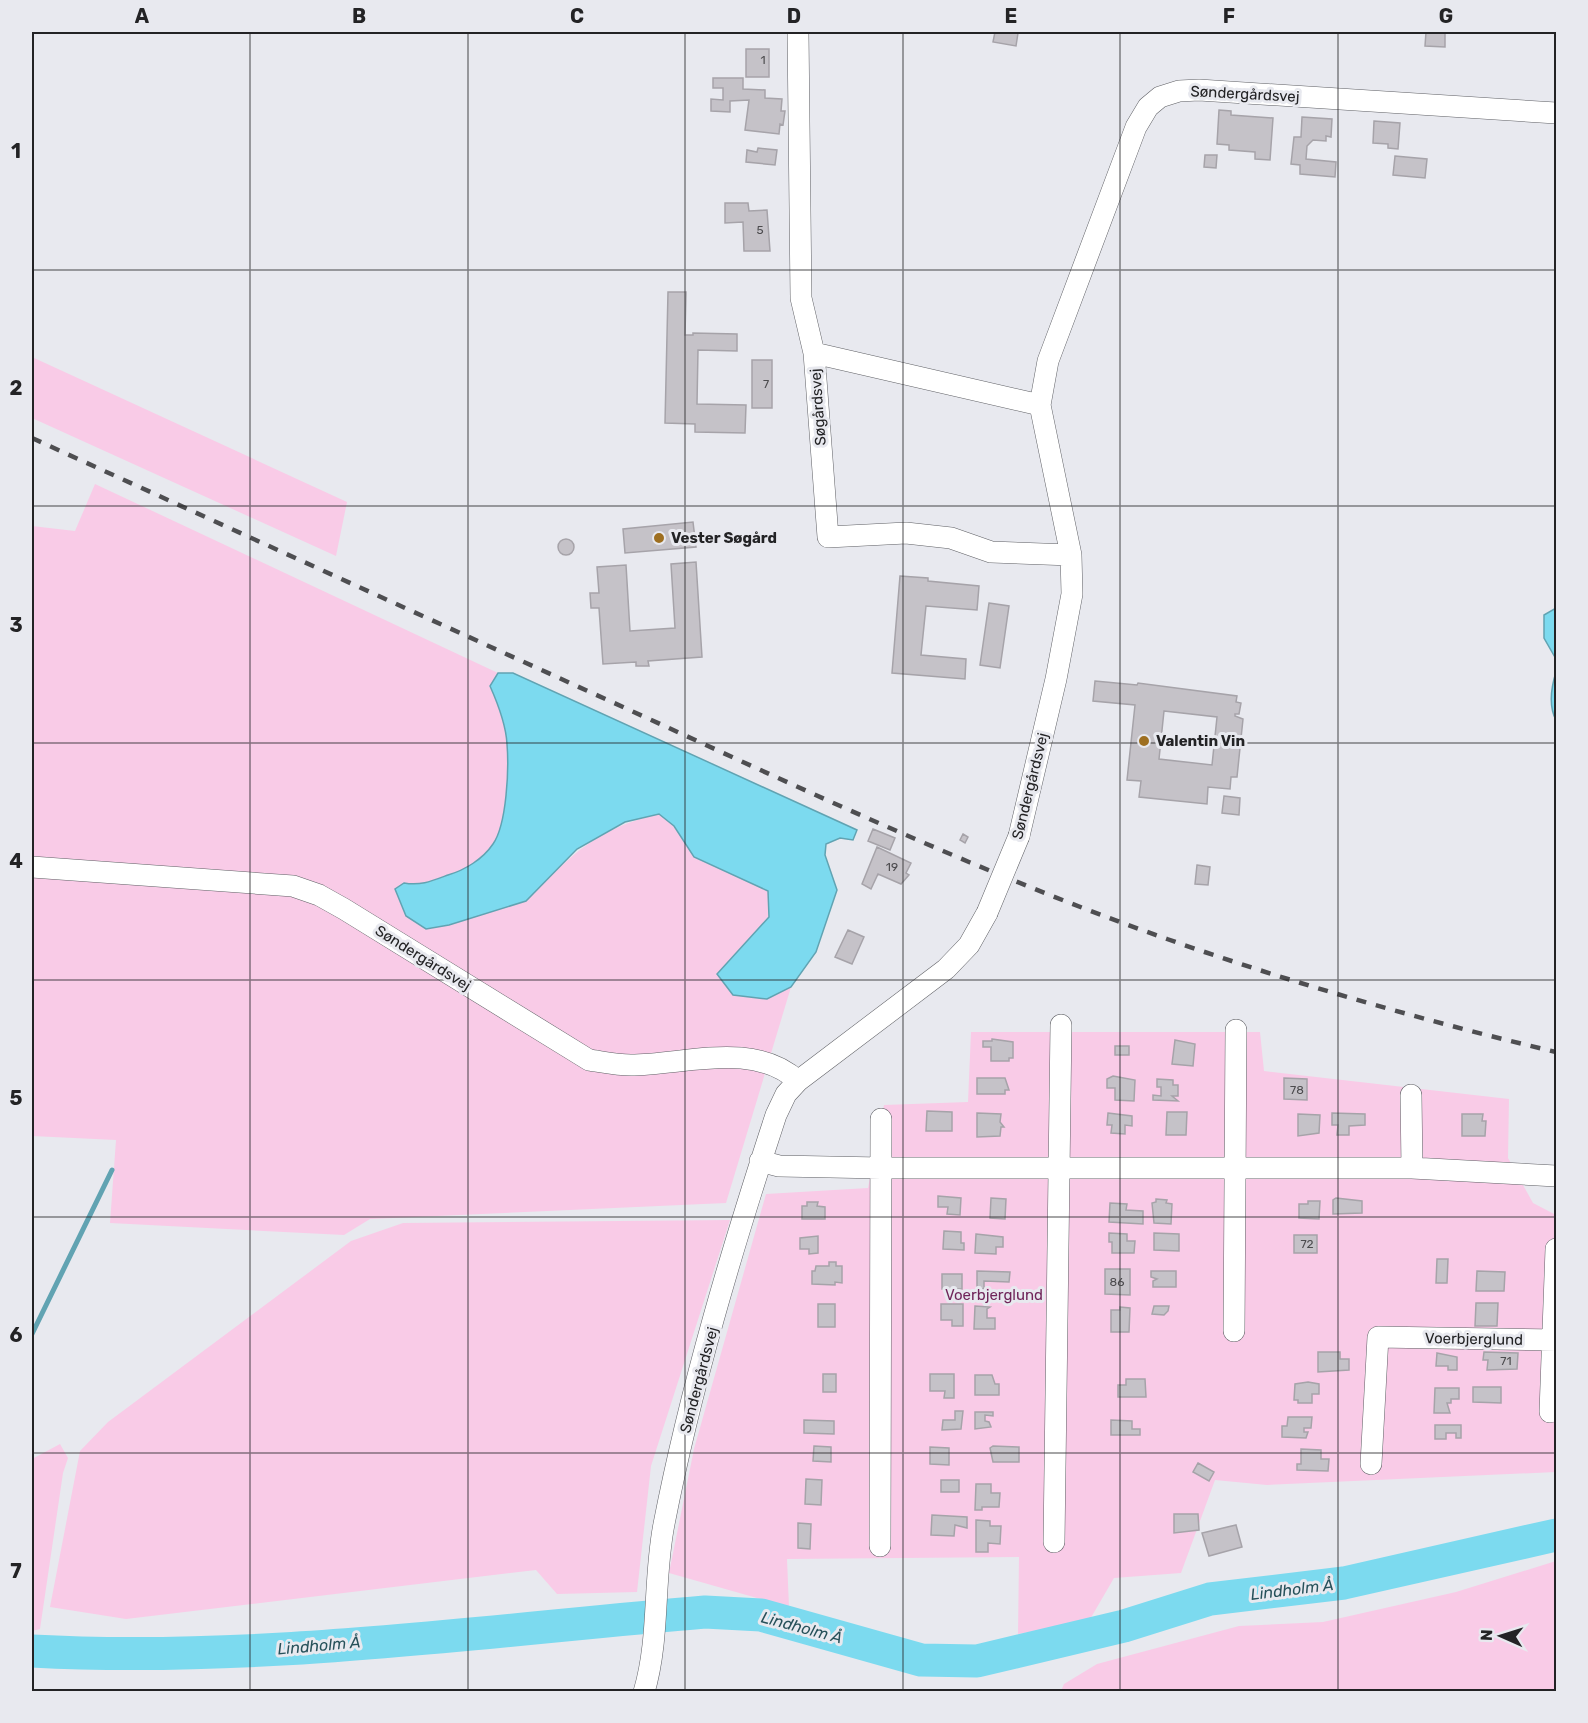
<svg xmlns="http://www.w3.org/2000/svg" width="1588" height="1723" viewBox="0 0 1588 1723" font-family="Rubik,sans-serif">
<style>
.green{fill:#f9cbe7}
.water{fill:#7cdaef;stroke:#61a3b2;stroke-width:1.5}
.lines{fill:none;stroke-linecap:round;stroke-linejoin:round}
.stream{stroke:#61a3b2;stroke-width:5}
.river{stroke:#7cdaef;stroke-width:33}
.building{fill:#c5c2c8;stroke:#a6a3a9;stroke-width:1.5;fill-rule:evenodd}
.minor-casing{stroke:#5f6065;stroke-width:22}
.minor{stroke:#fff;stroke-width:21}
.rail{stroke:#4e4e51;stroke-width:4.5;stroke-dasharray:10 10;stroke-linecap:butt}
.minor-bridge-casing{stroke:#5f6065;stroke-width:22;stroke-linecap:butt}
.minor-bridge{stroke:#fff;stroke-width:21}
.grid{fill:none;stroke:#232325;stroke-width:1.5;stroke-opacity:0.55}
.poi-dot{fill:#9e6f21;stroke:#e8e9ef;stroke-width:2}
.labels{text-anchor:middle;stroke-width:6;stroke-linejoin:round;paint-order:stroke}
.number-label{font-size:12px;fill:#4c4b4e}
.street-label{font-size:15px;fill:#232325;stroke:#e8e9ef}
.poi-label{font-size:15px;font-weight:bold;fill:#232325;stroke:#e8e9ef;text-anchor:start}
.park-label{font-size:15px;fill:#70255a;stroke:#e8e9ef}
.water-label{font-size:16px;font-style:italic;fill:#27515a;stroke:#e8e9ef}
.neatline{fill:none;stroke:#232325;stroke-width:2}
.grid-label{font-size:20px;text-anchor:middle;font-weight:bold;fill:#232325}
</style>
<rect width="100%" height="100%" fill="#e8e9ef"/>
<path class="green" d="M32,357L347,502L336,556L32,418Z
M95,484L498,673L490,686C498,705 506,724 507,744C509,768 507,824 493,844C483,859 465,870 448,875C432,881 421,886 404,883L395,889L526,901C572,855 594,829 659,814L674,826L694,857L768,891L769,916L717,974L767,999L791,987L726,1203L370,1219L344,1235L110,1223L116,1140L32,1136V526L75,531Z
M971,1032H1260L1264,1071L1509,1099L1508,1158L1533,1203L1556,1215V1472L1267,1485L1215,1480L1181,1573L1114,1578L1089,1621L1018,1634L1019,1557L787,1559L789,1607L669,1573L694,1449L766,1194L868,1188L884,1105L968,1102Z
M730,1220L651,1466L637,1592L557,1594L536,1570L126,1619L50,1607L80,1451L108,1422L351,1241L403,1223Z
M60,1444L68,1458L63,1473L40,1629L32,1631V1459Z
M1556,1561V1691H1061L1064,1684L1097,1664L1239,1626L1323,1622L1456,1592Z"/>
<path class="water" d="M1556,608V659L1544,638V615Z
M1556,672V720C1548,705 1551,688 1556,672Z
M498,673H513L857,830L853,840L840,838L826,844L825,855L837,890L816,952L791,987L767,999L733,995L717,974L769,917L768,891L694,857L674,826L659,814L625,822L577,849L526,901L449,925L426,929L406,916L395,889L404,883C421,886 432,881 448,875C465,870 483,859 493,844C507,824 509,768 507,744C506,724 498,704 490,686Z"/>
<g class="lines">
<path class="stream" d="M32,1334L112,1170"/>
<path class="river" d="M32,1651C256,1663 481,1631 705,1612L761,1615L921,1660L977,1661L1124,1626L1210,1599L1344,1583L1556,1535"/>
</g>
<path class="building" d="M995,32L1018,33L1016,46L993,42Z
M1426,32H1445V47L1425,46Z
M746,49H769V77H746Z
M713,78H743V89L765,90V98L782,99L781,111H785L783,125L780,124L779,134L745,130L749,100L730,101V112L711,111V99L723,100V88H713Z
M1219,110L1231,111V115L1273,118L1270,160L1255,159V152L1229,150V145L1217,144Z
M1302,117L1332,119L1331,137L1326,136V141L1313,140L1307,146L1306,159L1336,162L1335,177L1300,174V165L1291,164L1294,137H1301Z
M1374,121L1400,123L1398,149L1388,148V144L1373,143Z
M758,148L777,150L775,165L746,162L747,150L757,152Z
M1205,155H1217L1216,168L1204,167Z
M1395,156L1427,159L1425,178L1393,175Z
M725,203H748L749,211L767,210L770,251H744L743,222L725,223Z
M668,292H686L685,335H693V333L737,334V351L698,350L697,404L746,405L745,433L695,432V424L665,423Z
M752,360H772V408H752Z
M693,522L696,547L625,553L623,529Z
M558 547a8 8 0 1 1 16 0a8 8 0 1 1-16 0Z
M696,562L702,657L648,661L649,666H636V662L603,664L599,608H591L590,593H599L597,567L626,565L630,631L675,628L671,564Z
M900,576L928,578V581L979,586L977,610L926,606L921,655L966,659L965,679L892,673Z
M989,603L1009,606L1000,668L980,665Z
M1095,681L1137,685L1138,683L1237,696L1236,702L1241,703L1239,714H1235V716L1243,719L1237,777H1231L1230,789L1208,787L1207,804L1139,797L1141,781L1127,780L1135,705L1093,701ZM1164,711L1217,717L1212,765L1159,759Z
M1224,796L1240,798L1239,815L1222,813Z
M873,829L895,838L890,850L868,841Z
M963,834L968,837L965,843L960,840Z
M877,847L911,863L906,873L909,875L901,884L878,874L871,889L862,884Z
M1197,865L1210,867L1208,885L1195,884Z
M848,930L864,937L852,964L835,957Z
M992,1039L1013,1042V1058H1009V1061H991V1047H983V1041H992Z
M1175,1040L1195,1044L1193,1066L1172,1064Z
M1115,1046H1129V1055H1115Z
M1113,1076L1135,1080L1134,1101L1115,1100V1088H1107V1079Z
M977,1078H1005L1009,1090H1005V1094H977Z
M1284,1078L1307,1079V1100L1284,1099Z
M1157,1079L1173,1080V1085H1178V1096H1172L1178,1101L1153,1100V1095L1161,1096V1087H1157Z
M927,1111L952,1112V1131H926Z
M1167,1112H1187L1186,1135H1166Z
M977,1113L1001,1114L1000,1122L1004,1127H1001L1000,1136L977,1137Z
M1108,1113L1132,1116V1126L1125,1125V1134L1111,1133L1112,1125H1107Z
M1332,1113L1365,1114V1125L1349,1126V1135H1337L1338,1125H1332Z
M1298,1114L1320,1115L1319,1133L1298,1136Z
M1462,1114H1483L1482,1121H1486L1485,1136H1462Z
M938,1196L961,1198L960,1215L947,1214L948,1207H938Z
M991,1198L1006,1199L1005,1219L990,1218Z
M1336,1198L1362,1201V1213L1333,1214V1200Z
M1156,1199L1167,1200L1166,1203L1172,1204L1171,1224L1154,1223L1152,1203L1156,1202Z
M1308,1201H1320L1319,1219L1299,1218V1204H1308Z
M807,1202H818L817,1206L825,1207V1219H802V1206H807Z
M1110,1203L1127,1204L1126,1210L1143,1211V1224L1109,1222Z
M944,1231L961,1232V1243H964V1250L943,1249Z
M1109,1233L1127,1234V1241H1135L1134,1253H1112V1242H1109Z
M1154,1233L1179,1234V1251L1154,1250Z
M976,1234L1003,1237V1247H996V1254L975,1253Z
M1294,1235H1317V1253H1294Z
M818,1236V1253L809,1254V1249H800V1238Z
M1437,1259H1448L1447,1283H1436Z
M829,1262H836V1266H842V1283L835,1282V1285L812,1284V1271H815L816,1266H829Z
M1105,1269H1130V1295L1105,1294Z
M977,1271L1010,1272L1009,1282L984,1281V1289H977Z
M1151,1271H1176V1287H1153V1281L1157,1279L1151,1277Z
M1477,1271L1505,1272L1504,1291H1476Z
M942,1274H962V1289H942Z
M1476,1303H1498L1497,1326H1475Z
M818,1304H835V1327H818Z
M941,1304H963V1326H952V1320H941Z
M975,1306L990,1307L987,1309V1318H995V1329H974Z
M1154,1306H1169L1168,1311L1164,1315L1152,1314Z
M1120,1307L1130,1308L1129,1332H1111V1310H1120Z
M1318,1352H1340V1359H1349V1370L1318,1372Z
M1484,1352L1518,1353L1517,1369L1487,1370L1488,1360H1483Z
M1437,1353L1457,1357V1370H1448V1366H1436Z
M823,1374H836V1392H823Z
M930,1374H954V1398H944L945,1391H930Z
M975,1375H992L995,1384H999V1395H975Z
M1126,1379H1145L1146,1397H1118V1385H1126Z
M1308,1382L1319,1384V1394H1312V1403H1298V1400H1294L1295,1384Z
M1473,1387H1501V1403L1473,1402Z
M1435,1388H1459V1399H1451V1403H1447L1450,1413H1434Z
M955,1411H963L961,1429L942,1430L943,1420H955Z
M975,1412H993V1416L985,1415V1421L989,1422L991,1427L975,1429Z
M1288,1417H1312L1311,1428H1304V1432H1308L1306,1438L1282,1437V1426H1287Z
M804,1420L834,1421V1434L804,1433Z
M1111,1420L1132,1421V1429H1140V1435H1111Z
M1435,1425H1461V1438H1456V1433H1446V1439H1435Z
M814,1446L831,1447V1462L813,1461Z
M993,1446L1019,1447V1462H993L990,1448Z
M930,1447L949,1448V1465L930,1464Z
M1301,1449L1321,1450V1459H1329L1328,1471L1297,1470V1464H1301Z
M1198,1463L1214,1472L1209,1481L1193,1472Z
M806,1479L822,1480L821,1505L805,1504Z
M941,1480H959V1492H941Z
M976,1484H991V1493H1000L999,1507H982V1510H975Z
M1174,1514H1198L1199,1530L1174,1533Z
M932,1515L967,1517V1528L955,1525L954,1536L931,1535Z
M976,1520L990,1521V1526H1001L1000,1544L988,1543V1552H976Z
M798,1523L811,1524L810,1549L798,1548Z
M1236,1525L1242,1547L1209,1556L1202,1533Z"/>
<g class="lines">
<g class="minor-casing">
<path id="minor" d="M798,32L801,298L814,353L828,537L906,533L951,538L991,552L1071,555
M814,353L1040,405
M1019,836L1056,679L1072,594L1071,555L1040,405L1048,361L1136,127L1148,107L1160,97L1179,91L1199,90L1556,113
M32,867L293,886L319,895L344,909L589,1060C603,1062 617,1065 631,1065C684,1065 754,1040 798,1081
M1411,1095L1412,1168
M760,1161L779,1166L881,1168H1412L1556,1176
M1234,1331L1236,1030
M1550,1412L1556,1249
M1371,1464L1378,1337L1556,1340
M1054,1542L1061,1025
M880,1546L881,1119
M644,1692C660,1638 653,1580 664,1524C691,1386 732,1249 776,1115L786,1094L798,1081L946,969L969,945L987,913"/>
</g>
<use href="#minor" class="minor"/>
<path class="rail" d="M32,438C225,526 418,614 612,702C794,785 977,872 1167,939C1295,984 1425,1021 1556,1052"/>
<g class="minor-bridge-casing">
<path id="minor-bridge" d="M987,913L1019,836"/>
</g>
<use href="#minor-bridge" class="minor-bridge"/>
</g>
<path class="grid" d="M250,32V1692M468,32V1692M685,32V1692M903,32V1692M1120,32V1692M1338,32V1692M32,270H1556M32,506H1556M32,743H1556M32,980H1556M32,1217H1556M32,1453H1556"/>
<g class="poi-dot">
<circle cx="659" cy="538" r="6"/>
<circle cx="1144" cy="741" r="6"/>
</g>
<g class="labels">
<g class="number-label">
<text x="763" y="64">1</text>
<text x="760" y="234">5</text>
<text x="766" y="388">7</text>
<text x="892" y="871">19</text>
<text x="1297" y="1094">78</text>
<text x="1307" y="1248">72</text>
<text x="1117" y="1286">86</text>
<text x="1506" y="1365">71</text>
</g>
<g class="street-label">
<text transform="translate(1245 94) rotate(3)" y="5">Søndergårdsvej</text>
<text transform="translate(818 407) rotate(-94)" y="5">Søgårdsvej</text>
<text transform="translate(1030 786) rotate(-76)" y="5">Søndergårdsvej</text>
<text transform="translate(423 958) rotate(32)" y="5">Søndergårdsvej</text>
<text transform="translate(1474 1339) rotate(1)" y="5">Voerbjerglund</text>
<text transform="translate(699 1380) rotate(-75)" y="5">Søndergårdsvej</text>
</g>
<g class="poi-label">
<text x="671" y="543">Vester Søgård</text>
<text x="1156" y="746">Valentin Vin</text>
</g>
<g class="park-label">
<text x="994" y="1300">Voerbjerglund</text>
</g>
<g class="water-label">
<text transform="translate(1292 1589) rotate(-7)" y="6">Lindholm Å</text>
<text transform="translate(802 1627) rotate(15)" y="6">Lindholm Å</text>
<text transform="translate(319 1645) rotate(-5)" y="6">Lindholm Å</text>
</g>
</g>
<rect width="1588" height="1723" fill="none" stroke="#e8e9ef" stroke-width="66"/>
<g transform="translate(1501 1636) rotate(273)" stroke="#e8e9ef" stroke-width="4.5" paint-order="stroke">
<path d="M0-4.5L10 22L0 15L-10 22Z" fill="#232325"/>
<text y="-9" font-size="16" font-weight="bold" text-anchor="middle" fill="#232325">N</text>
</g>
<rect x="33" y="33" width="1522" height="1657" class="neatline"/>
<g class="grid-label">
<text x="142" y="23">A</text>
<text x="359" y="23">B</text>
<text x="577" y="23">C</text>
<text x="794" y="23">D</text>
<text x="1011" y="23">E</text>
<text x="1229" y="23">F</text>
<text x="1446" y="23">G</text>
<text x="16" y="158">1</text>
<text x="16" y="395">2</text>
<text x="16" y="632">3</text>
<text x="16" y="868">4</text>
<text x="16" y="1105">5</text>
<text x="16" y="1342">6</text>
<text x="16" y="1578">7</text>
</g>
</svg>
